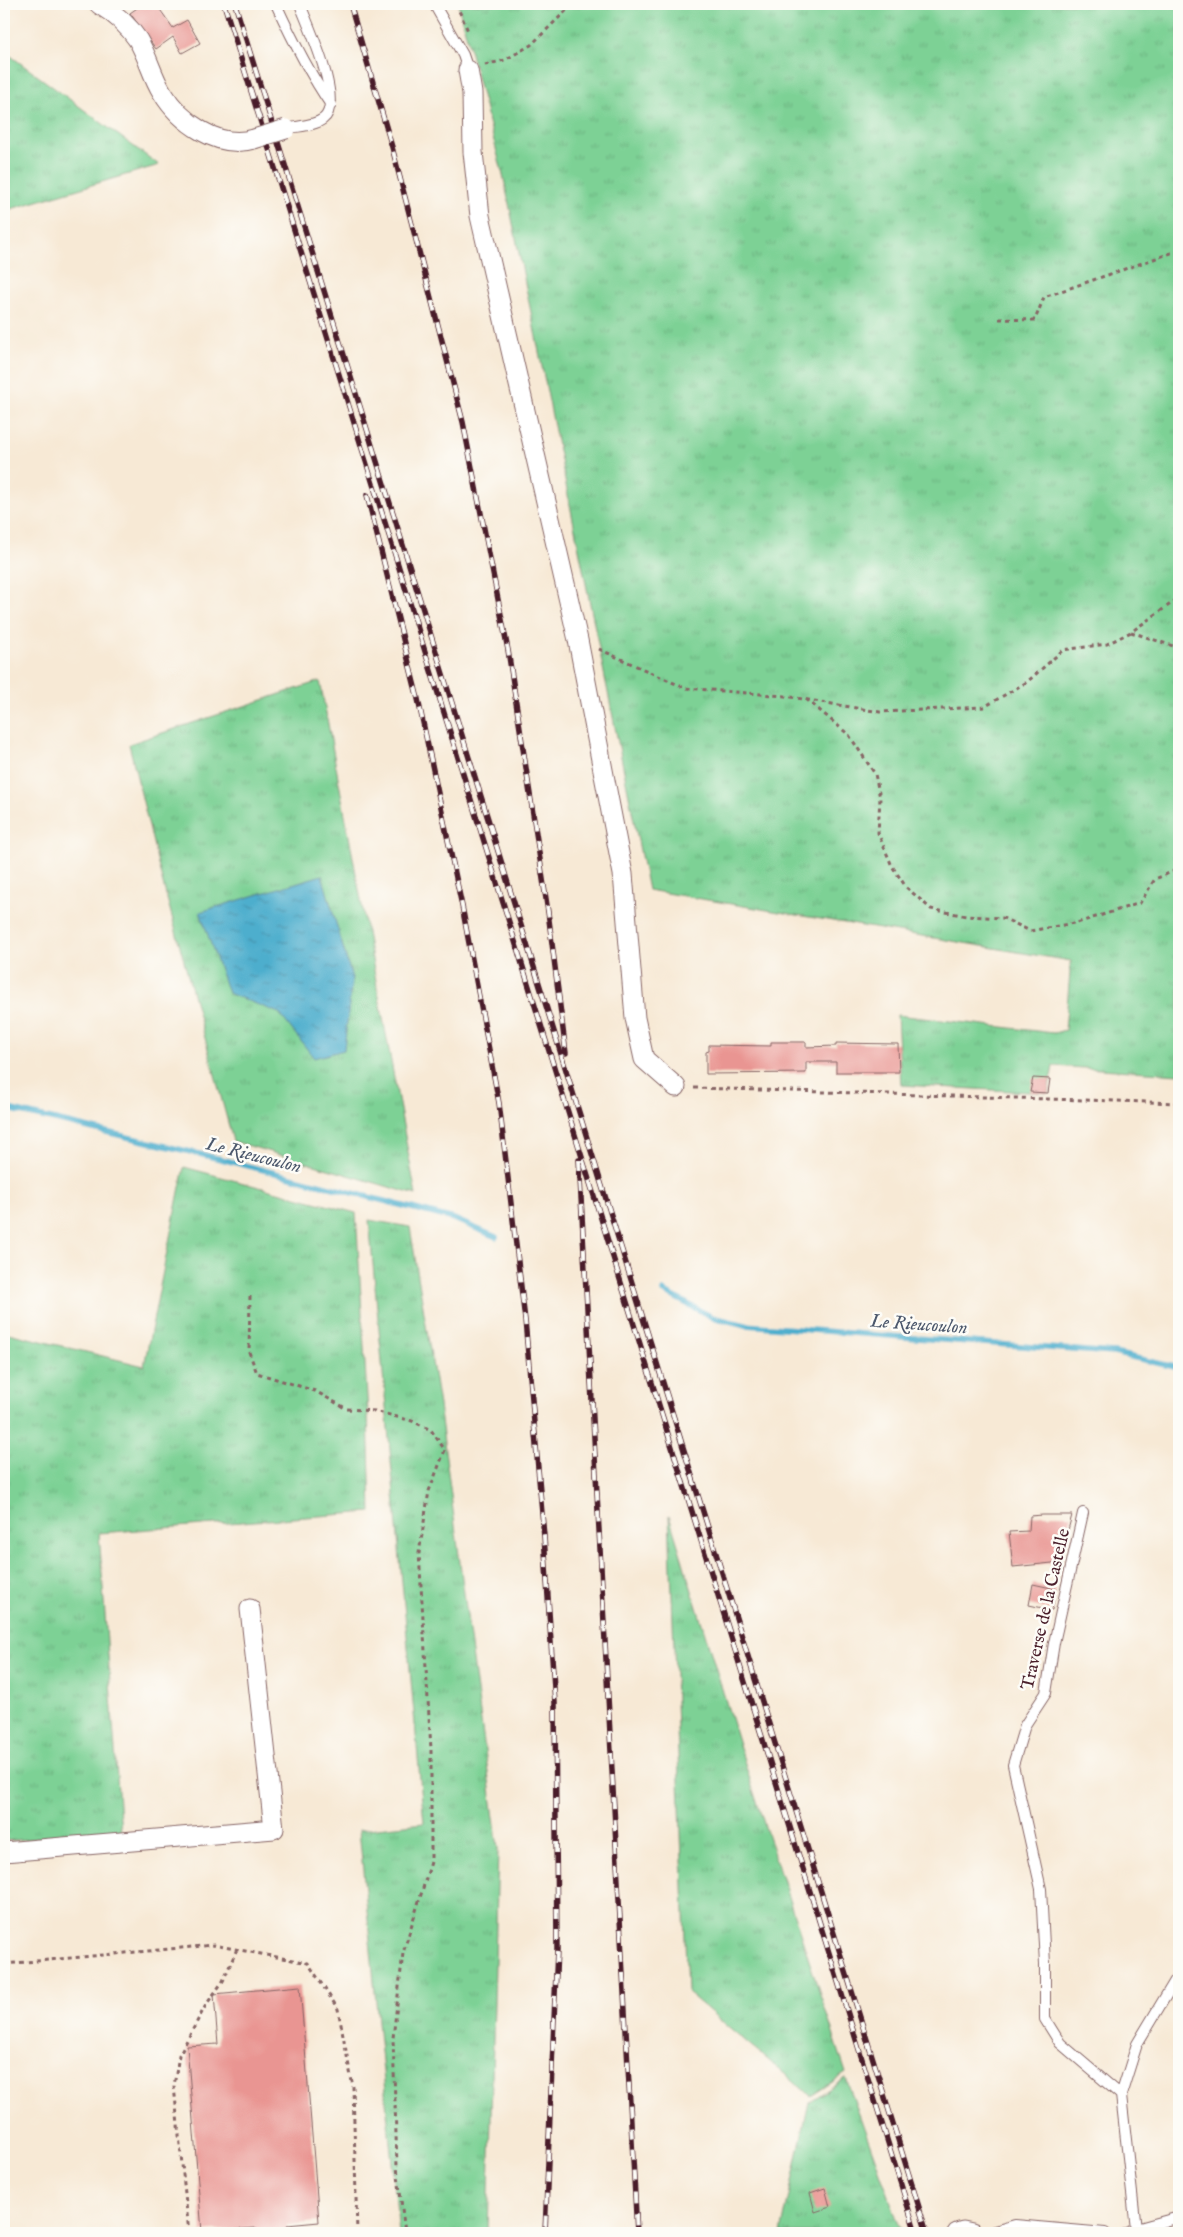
<svg xmlns="http://www.w3.org/2000/svg" width="1183" height="2237" viewBox="0 0 1183 2237" font-family="'IM FELL English',serif">
<style>
.grass{fill:url(#grass-tufts);stroke:#647860}
.water{fill:url(#water-ripples);stroke:#4c667c}
.lines{fill:none;stroke-linecap:round;stroke-linejoin:round}
.stream{stroke:#4eaecd;stroke-width:5.5}
.building{fill:#e99592}
.lane-casing{stroke:#876666;stroke-width:12}
.street-casing{stroke:#876666;stroke-width:21}
.path{stroke:#876666;stroke-width:3;stroke-dasharray:4 4;stroke-linecap:butt}
.lane{stroke:#fff;stroke-width:10}
.street{stroke:#fff;stroke-width:19}
.rail-casing{stroke:#4a1f2b;stroke-width:5.5}
.rail{stroke:#fdfcf7;stroke-width:4;stroke-dasharray:11;stroke-linecap:butt}
.street-bridge-casing{stroke:#876666;stroke-width:21;stroke-linecap:butt}
.street-bridge{stroke:#fff;stroke-width:19}
.labels{text-anchor:middle;stroke-width:5;stroke-linejoin:round;paint-order:stroke}
.street-label{font-size:18px;fill:#4a1f2b;stroke:#fdfcf7}
.water-label{font-size:19px;font-style:italic;fill:#4c586c;stroke:#fdfcf7}
</style>
<defs>
<pattern id="grass-tufts" width="24" height="20" patternUnits="userSpaceOnUse" patternTransform="scale(1.25)"><rect width="24" height="20" fill="#7dd195"/><path d="M3 7l-1-3M5 7V3M7 7l1-3M15 17l-1-3M17 17v-4M19 17l1-3" fill="none" stroke="#6eb381"/></pattern>
<pattern id="water-ripples" width="26" height="14" patternUnits="userSpaceOnUse" patternTransform="scale(1.25)"><rect width="26" height="14" fill="#4eaecd"/><path d="M2 4q2-2 4 0t4 0M15 11q2-2 4 0t4 0" fill="none" stroke="#438da7"/></pattern>
</defs>
<rect width="100%" height="100%" fill="#fdfcf7"/>
<filter id="ink" filterUnits="userSpaceOnUse"><feTurbulence type="fractalNoise" baseFrequency=".02" numOctaves="2"/><feDisplacementMap in="SourceGraphic" scale="10" xChannelSelector="R" yChannelSelector="G"/><feConvolveMatrix kernelMatrix="1 2 1 2 8 2 1 2 1" color-interpolation-filters="sRGB"/></filter>
<filter id="wash" filterUnits="userSpaceOnUse"><feTurbulence type="fractalNoise" baseFrequency=".0096" numOctaves="4" result="noise"/><feDisplacementMap in="SourceGraphic" scale="20" xChannelSelector="R" yChannelSelector="G"/><feGaussianBlur stdDeviation="1.12" result="paint"/><feColorMatrix in="noise" values="0 0 0 0 0 0 0 0 0 0 0 0 0 0 0 0 0 1.4 0 .05"/><feComposite in="paint" operator="in"/></filter>
<g filter="url(#wash)">
<rect width="100%" height="100%" fill="#f7e9d5"/>
<path class="grass" d="M458,4H1179V1074L1053,1066L1048,1093L901,1085L897,1015L1054,1033L1065,1030L1071,961L648,890L504,179Z
M4,52L8,54L159,165L4,211Z
M320,681L416,1195L233,1141L162,880L129,744Z
M184,1167L356,1213L368,1414L371,1512L99,1533L121,1832L4,1841V1332L144,1366Z
M369,1220L410,1227L439,1405L498,1848L488,2233H399L359,1830L424,1823Z
M669,1516L754,1793L846,2073L811,2096L687,1992Z
M846,2078L902,2233H781L809,2102Z"/>
<path class="water" d="M322,875L352,978L344,1050L314,1058L279,1013L228,993L200,912Z"/>
<g class="lines">
<path class="stream" d="M4,1108L225,1160L454,1219L496,1237
M663,1291L712,1317L746,1325L1114,1353L1179,1368"/>
</g>
<g id="blocks">
<path class="building" d="M143,4H156L173,28L187,20L200,43L182,53L173,37L156,49L130,13Z
M771,1042H806V1047L836,1046V1043L898,1044L899,1072H836V1062H806V1073L706,1074V1052L709,1051V1045L771,1046Z
M1033,1078L1050,1079L1048,1093L1030,1092Z
M1043,1515H1072L1068,1530L1060,1531L1062,1562L1013,1567L1009,1532L1029,1531L1030,1516Z
M1033,1584L1056,1589L1052,1610L1029,1605Z
M300,1986L319,2222L287,2225L288,2233H257L256,2228L202,2232L187,2046L218,2044L214,1994Z
M825,2188L830,2207L815,2212L810,2193Z"/>
</g>
</g>
<g filter="url(#ink)">
<use href="#blocks" fill-opacity="0" stroke="#876666" stroke-width="1"/>
<g class="lines">
<g class="lane-casing">
<path id="lane" d="M276,4C292,39 309,73 331,105
M434,4L463,55L468,70
M286,129C297,126 314,126 323,119C345,103 308,26 300,4
M1083,1513L1054,1643L1046,1693L1025,1725L1013,1765L1041,1889L1045,1964V2019L1060,2043L1121,2095L1136,2229L1126,2233
M1121,2095L1137,2044L1179,1974
M1136,2229L1179,2217
M988,2233L1015,2225L1105,2233"/>
</g>
<g class="street-casing">
<path id="street" d="M99,4C114,13 128,25 138,40C148,57 152,76 162,92C180,122 218,150 254,139
M468,70L472,93L473,152L480,216L578,640L623,874L635,1018L644,1059L676,1087
M4,1852L274,1829L250,1609
M957,2233L963,2231L972,2233"/>
</g>
<path class="path" d="M456,4L469,33
M485,65L505,60L531,45L573,4
M999,319L1035,320L1044,297L1171,253H1179
M1131,632L1179,648
M599,649L685,688L785,696L880,712L984,707L1027,682L1063,650L1107,644L1131,632L1179,598
M806,699L849,735L875,774L880,798L878,833L892,866L906,887L931,909L966,916L1003,918L1030,931L1080,922L1140,903L1155,879L1179,869
M694,1088L1179,1103
M250,1296L249,1352L257,1373L315,1391L347,1409L375,1411L412,1421L431,1430L445,1450L429,1491L419,1553L431,1749V1862L403,1953L393,2038L397,2167L405,2233
M4,1964L214,1945L308,1963L338,2009L353,2087L357,2233
M189,2233L174,2086L179,2055L206,2005L223,1981L237,1949"/>
<use href="#lane" class="lane"/>
<use href="#street" class="street"/>
<g class="rail-casing">
<path id="rail" d="M224,4L916,2233
M235,4L927,2233
M350,4L392,147L463,422L508,650L548,912L566,1053
M367,495L418,699L462,906L499,1103L525,1320L544,1536L555,1703L557,1949L545,2233
M579,1160L637,2233"/>
</g>
<use href="#rail" class="rail"/>
<g class="street-bridge-casing">
<path id="street-bridge" d="M254,139L286,129"/>
</g>
<use href="#street-bridge" class="street-bridge"/>
</g>
</g>
<g class="labels">
<g class="street-label">
<text transform="translate(1045 1609) rotate(-77)" y="6">Traverse de la Castelle</text>
</g>
<g class="water-label">
<text transform="translate(254 1154) rotate(14)" y="7">Le Rieucoulon</text>
<text transform="translate(919 1323) rotate(4)" y="7">Le Rieucoulon</text>
</g>
</g>
<rect width="1183" height="2237" fill="none" stroke="#fdfcf7" stroke-width="20"/>
</svg>
